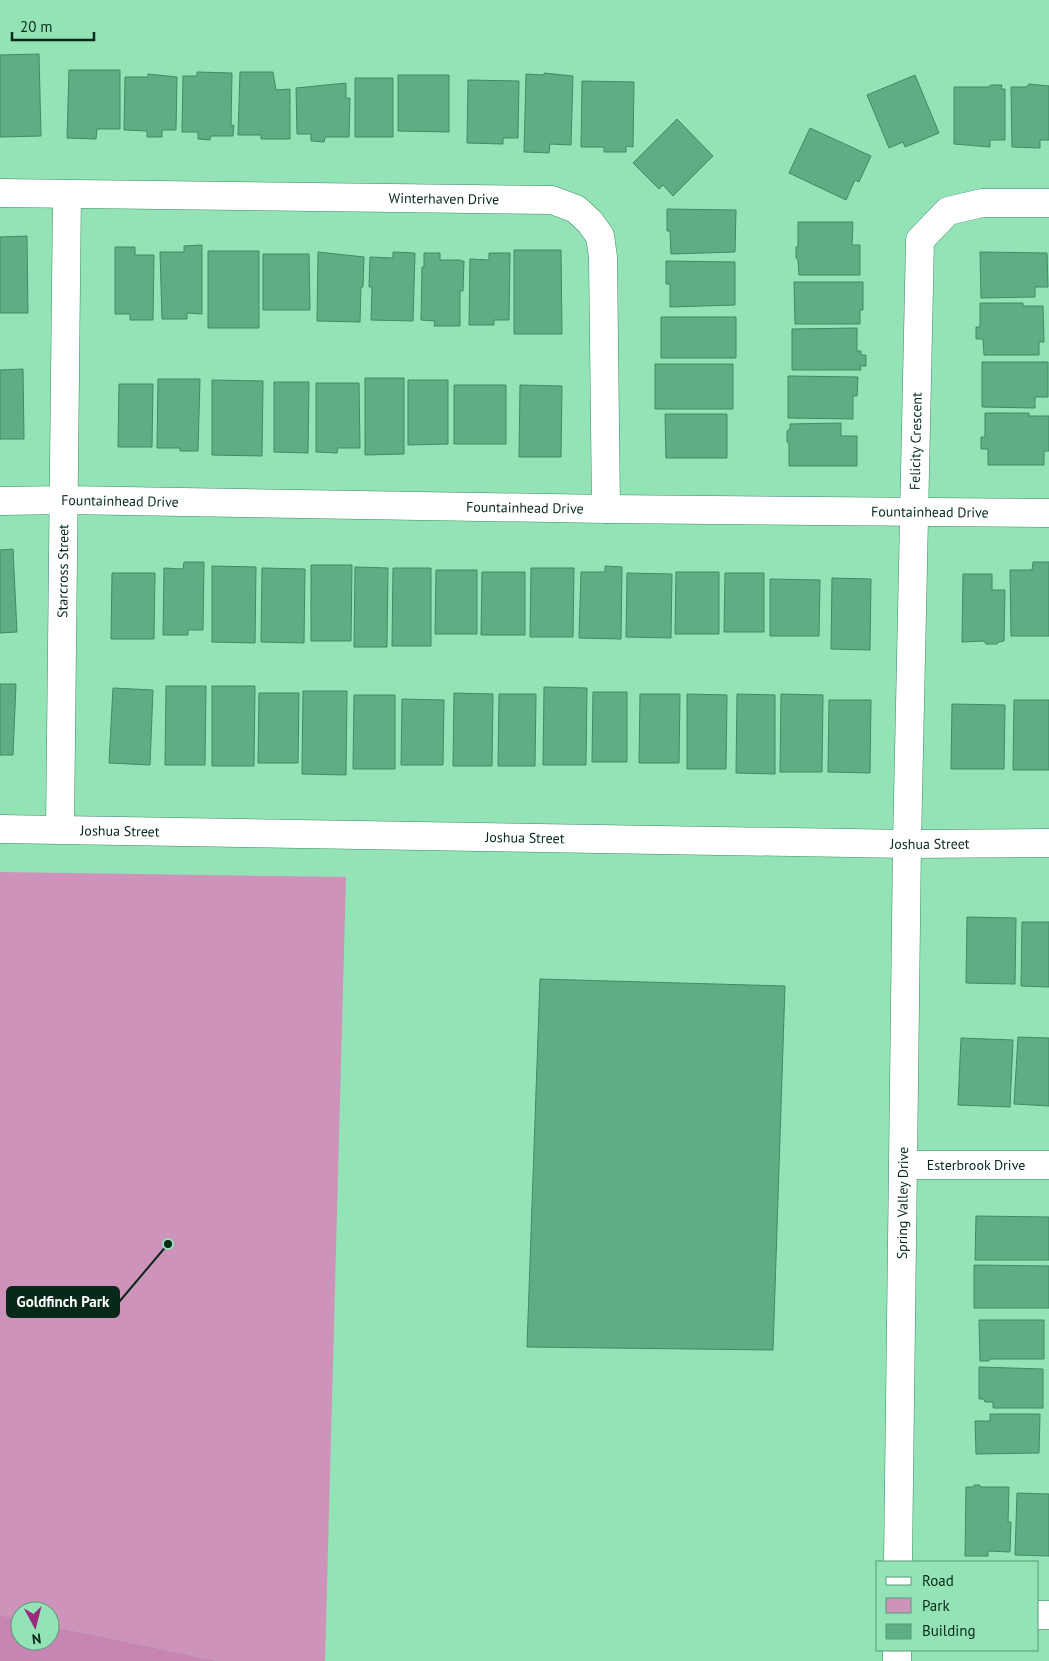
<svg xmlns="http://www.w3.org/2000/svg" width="1049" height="1661" viewBox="0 0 1049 1661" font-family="'PT Sans',sans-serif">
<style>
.green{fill:#ce93ba}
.forest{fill:#c884b2}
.building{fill:#5eae85;stroke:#3c8c65}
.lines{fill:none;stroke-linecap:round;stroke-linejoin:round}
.minor-casing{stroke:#3b8b64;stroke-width:29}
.minor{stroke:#fff;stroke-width:28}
.labels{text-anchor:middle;stroke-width:4;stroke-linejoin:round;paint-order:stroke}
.street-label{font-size:14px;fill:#062919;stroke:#93e3b7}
.leader{fill:none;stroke:#062919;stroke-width:2}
.callout-dot{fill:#062919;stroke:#93e3b7;stroke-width:2}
.callout{fill:#062919;stroke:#062919;stroke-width:2}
.callout-label{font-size:15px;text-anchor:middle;font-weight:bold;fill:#fff}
</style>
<rect width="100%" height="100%" fill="#93e3b7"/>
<path class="green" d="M0,872L346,877L325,1661H218L50,1626V1611H20V1620L0,1615Z"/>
<path class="forest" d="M0,1615L20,1620V1641H50V1626L218,1661H0Z"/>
<path class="building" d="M39,54L41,136L0,137V55Z
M69,70H120V129H97L96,139L67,138Z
M197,72L232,73L231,126L234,125L233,136H211L210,140L198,139V132H182L183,76H197Z
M240,72H273L276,90L290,89V139H261V135H238Z
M544,73L573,76L571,145L550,144L549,153L524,152L526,74L544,75Z
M148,74L177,77L176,130H162V137H147V131L124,130L125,77H148Z
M398,75H449V132L398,131Z
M915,75L939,133L905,147L903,142L889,148L867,95Z
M355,78H393V137H355Z
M468,80L519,81L518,138H503V144L467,143Z
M582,81L634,82L633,147L626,146V152H604V147H581Z
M346,83V98H350L349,137H325L324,142L311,141V134H297L296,88Z
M1029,84L1049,86V140H1040V148L1012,147L1011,87H1026Z
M991,85H1002L1001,89H1005V140H990V147L954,144V87H988Z
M677,119L713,156L673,196L663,185L659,189L633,163Z
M810,128L871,156L859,182L855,180L846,200L789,173Z
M667,209L736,210L735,252L671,254L670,231H667Z
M798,222H853L852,245H860V275H799L798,260L796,258V247L798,246Z
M27,236L28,313H0V237Z
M202,245V314L187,313V319H162L160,252H184V246Z
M115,247H135V255H154L153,320H130V314H115Z
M514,250H561L562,334H514Z
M208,251H259V328H208Z
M318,252L364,257L363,287H361L360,322L317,321Z
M393,252L415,253L413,321L371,320L372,287H369L370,257L393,258Z
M980,252L1047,253L1048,287H1035V297L981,298Z
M424,253H440V260H461V261H464L463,291H460V326H434L435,321L421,320L422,267H424Z
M489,253H510L509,320H494V325H469L470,259L489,260Z
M263,254H309L310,310H263Z
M666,261L735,262V305L670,307V284H666Z
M794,282H863V310H860V324H795Z
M980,303H1023V306H1043L1044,342H1039V355H984L983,339H976V327H980Z
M661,317H736V358H661Z
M857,328V351H861V355H866V366H860L861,370H792V329Z
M982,362H1048V397H1035V408L982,407Z
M655,364H733V409H655Z
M23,369L24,439H0V370Z
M788,376L858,377L857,396H853V419L788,418Z
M365,378H404V454L365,455Z
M158,379H200L198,451H180V448H157Z
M212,380L263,381L262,456L212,455Z
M408,380H448V444L408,445Z
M274,382H309L308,453L274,452Z
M316,383H359L360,448H338L337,453L316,452Z
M119,384H153L152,447H118Z
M454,385H506V444H454Z
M520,385L562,386L561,457H519Z
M985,413H1029V416H1049V451H1044V465H988V449H981V437H985Z
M665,414H727V458H666Z
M841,423V436H857V466H789V444L787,442V431L790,429V424Z
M13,549L17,632L0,633V550Z
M184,562H204L203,630H188V635H163L164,568L183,569Z
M1033,562H1049V636H1011L1010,570H1032Z
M311,565H352L351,641H311Z
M212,566L256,567L255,643L212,642Z
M605,566L622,567L621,639L579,638L581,572H605Z
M355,567L388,568L387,647H354Z
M262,568L305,569L304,643L261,642Z
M393,568H431V646H392Z
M531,568H574L573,637H530Z
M436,570H477V634H435Z
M482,572H525V635H481Z
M676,572H719V634H675Z
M112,573H155L154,639H111Z
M627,573L672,574L671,638L626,637Z
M725,573H764V632H724Z
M963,574H992V590H1005L1004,641L999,642L997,644H986L984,641L962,642Z
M832,578L871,579L870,650L831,649Z
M770,579L820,580L819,636H770Z
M0,684H16L13,755H0Z
M166,686H206L205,765H165Z
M212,686H255L254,766H212Z
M544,687L587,688L586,765H543Z
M113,688L153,690L150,765L109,763Z
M303,691H347L346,775L302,774Z
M593,692H627V762H592Z
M259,693H299L298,763H258Z
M454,693L493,694L492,766H453Z
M499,694H536L535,766H498Z
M640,694H680L679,763H639Z
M687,694L727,695L726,769H687Z
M737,694L775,695V774L736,773Z
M781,694L823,695L822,772H780Z
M354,695H395V769H353Z
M402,699L444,700L443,765H401Z
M829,700H871L870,773L828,772Z
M1014,700H1049V770H1013Z
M952,704L1005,705L1004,769H951Z
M967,917L1016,918L1015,984L966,983Z
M1022,922H1049V987L1021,986Z
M540,979L785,986L773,1350L527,1347Z
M1018,1037L1049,1038V1106L1014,1104Z
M961,1038L1013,1040L1010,1107L958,1105Z
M976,1216L1049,1217V1260H975Z
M974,1265L1049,1266V1308H974Z
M979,1320H1044V1359H989V1361H980Z
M979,1367L1043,1369V1408H993V1402H985L984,1399H979Z
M990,1414H1040L1039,1453L976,1454L975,1421H990Z
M974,1485H980V1487H1009L1008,1522H1011L1010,1552L988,1551V1556H965L966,1487H974Z
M1017,1493L1049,1494V1556L1015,1555Z"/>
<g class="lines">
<g class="minor-casing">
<g id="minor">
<path id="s1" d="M0,193L552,200L576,209L590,222L600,236L603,257L606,509"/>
<path id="s2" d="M0,501L65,500L606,509L1049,513"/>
<path id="s3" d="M0,829L907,844L1049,843"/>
<path id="s4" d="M60,829L67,194"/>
<path id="s5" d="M904,1165H1049"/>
<path id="s6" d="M898,1562L907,844L920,240L948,211L982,203H1049"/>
<path d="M1038,1615H1049"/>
<path d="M897,1661V1650"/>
</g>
</g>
<use href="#minor" class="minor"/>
</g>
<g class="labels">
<g class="street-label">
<text dy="5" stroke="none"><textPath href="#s1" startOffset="444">Winterhaven Drive</textPath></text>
<text dy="5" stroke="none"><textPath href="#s6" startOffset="1121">Felicity Crescent</textPath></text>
<text dy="5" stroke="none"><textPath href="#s2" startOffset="120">Fountainhead Drive</textPath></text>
<text dy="5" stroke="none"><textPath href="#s2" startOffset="525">Fountainhead Drive</textPath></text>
<text dy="5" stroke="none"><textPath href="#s2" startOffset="930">Fountainhead Drive</textPath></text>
<text dy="5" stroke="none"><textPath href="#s4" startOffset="258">Starcross Street</textPath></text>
<text dy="5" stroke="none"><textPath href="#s3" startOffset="120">Joshua Street</textPath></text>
<text dy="5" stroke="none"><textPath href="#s3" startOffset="525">Joshua Street</textPath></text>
<text dy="5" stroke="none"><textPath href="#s3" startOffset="930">Joshua Street</textPath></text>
<text dy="5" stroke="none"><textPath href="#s5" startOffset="72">Esterbrook Drive</textPath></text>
<text dy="5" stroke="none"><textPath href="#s6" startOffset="359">Spring Valley Drive</textPath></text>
</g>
</g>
<path class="leader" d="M168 1244L119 1302"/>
<circle class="callout-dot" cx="168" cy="1244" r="5"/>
<rect class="callout" x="7" y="1287" width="112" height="30" rx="5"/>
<g class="callout-label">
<text x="63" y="1307">Goldfinch Park</text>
</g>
<rect x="876" y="1561" width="162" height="90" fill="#93e3b7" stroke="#5b9978"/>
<rect x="886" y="1577" width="25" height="8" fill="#ffffff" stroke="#5b9978"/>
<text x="922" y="1586" font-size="15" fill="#062919">Road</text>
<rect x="886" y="1598" width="25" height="15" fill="#ce93ba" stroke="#5b9978"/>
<text x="922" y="1611" font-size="15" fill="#062919">Park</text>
<rect x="886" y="1624" width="25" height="15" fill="#5eae85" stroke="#5b9978"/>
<text x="922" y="1636" font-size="15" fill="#062919">Building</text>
<g transform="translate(35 1626) rotate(173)"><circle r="24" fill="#93e3b7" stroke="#5b9978"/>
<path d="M0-4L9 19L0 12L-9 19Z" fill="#9e2781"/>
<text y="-8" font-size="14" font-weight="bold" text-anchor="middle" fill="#062919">N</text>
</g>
<path d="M12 32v8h82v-8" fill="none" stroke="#062919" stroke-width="2.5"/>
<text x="20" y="32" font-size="15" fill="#062919" stroke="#93e3b7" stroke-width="4" paint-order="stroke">20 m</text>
</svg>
